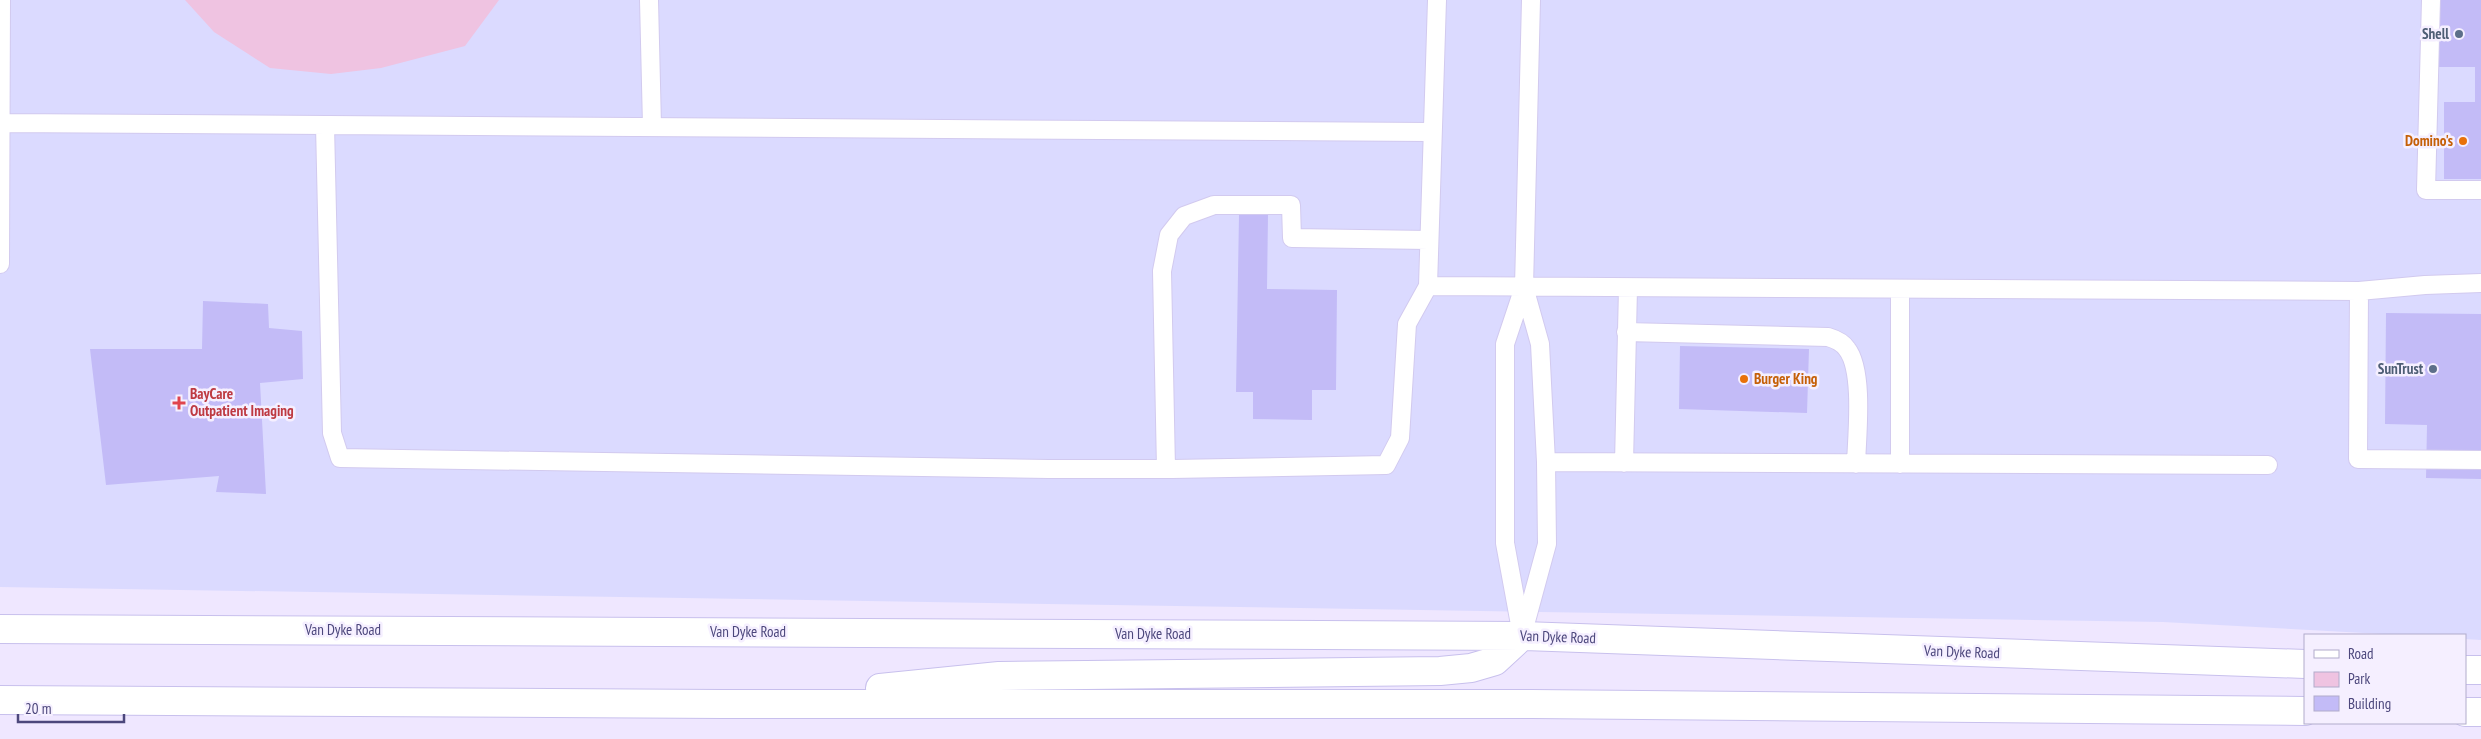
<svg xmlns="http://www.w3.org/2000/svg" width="2481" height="739" viewBox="0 0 2481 739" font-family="'PT Sans Narrow',sans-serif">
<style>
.commercial{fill:#dbdaff}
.green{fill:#efc3e1}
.building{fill:#c3bbf7}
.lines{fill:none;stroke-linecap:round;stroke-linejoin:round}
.service-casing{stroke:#d2caef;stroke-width:20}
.secondary-casing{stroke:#c8c0ed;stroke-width:30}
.service{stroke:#fff;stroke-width:18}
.secondary{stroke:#fff;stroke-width:28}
.service-dot{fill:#5c6f8a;stroke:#f5efff;stroke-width:2}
.food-dot{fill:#e8710a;stroke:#f5efff;stroke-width:2}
.health-dot{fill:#e0444e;stroke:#f5efff;stroke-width:2}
.labels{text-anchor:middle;stroke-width:5;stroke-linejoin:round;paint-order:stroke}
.service-label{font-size:15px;font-weight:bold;fill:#4e5e75;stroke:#f5efff;text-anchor:end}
.food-label{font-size:15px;font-weight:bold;fill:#c56008;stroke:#f5efff;text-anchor:end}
.health-label{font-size:15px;font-weight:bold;fill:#be3a42;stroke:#f5efff;text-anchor:start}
.street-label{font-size:15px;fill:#4c477c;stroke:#f5efff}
</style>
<rect width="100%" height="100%" fill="#efe7ff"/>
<path class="commercial" d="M0,0H2481V640L2465,639V635H2402L2163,622L0,587Z"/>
<path class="green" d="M185,0H499L465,46L381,68L331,74L270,68L214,32Z"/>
<path class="building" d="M2438,0H2481V179H2444V102H2475V67H2437Z
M1239,215H1268L1267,289L1337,290L1336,390H1312V420L1253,419V392H1236Z
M203,301L268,304L269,328L302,331L303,379L260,383L266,494L216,492L219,476L106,485L90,349H202Z
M2386,313L2481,314V479L2426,478L2427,425L2385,424Z
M1680,346L1809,349L1807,413L1679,409Z"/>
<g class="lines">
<g class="service-casing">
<path id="service" d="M649,0L652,126
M2431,0L2426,190H2481
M1,123L1431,132
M325,125L332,433L340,458L1049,469H1172L1386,465L1400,438L1407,324L1428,286L2359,291L2425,285L2481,283
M0,264L1,0
M1428,286L1437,0
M1900,289V464
M2359,291L2358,459L2481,460
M1626,332L1828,337C1835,339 1843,343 1847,349C1864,371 1857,435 1856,464
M1546,462L2268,465
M1624,463L1628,288
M1166,469L1162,271L1169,235L1184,216L1214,205H1291L1292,238L1429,240
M1521,630L1505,543V344L1524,287
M1522,636L1547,544L1546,462L1540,344L1524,287L1531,0"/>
</g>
<g class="secondary-casing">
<path id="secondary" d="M0,629L1522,636L2305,664
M2465,670H2481
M880,688L999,676L1440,671L1471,668L1495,661L1522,636
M0,700L722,704H1532L2305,711
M2465,712H2481"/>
</g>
<use href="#service" class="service"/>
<use href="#secondary" class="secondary"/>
</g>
<g class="service-dot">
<circle cx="2459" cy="34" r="5"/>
<circle cx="2433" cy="369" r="5"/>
</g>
<g class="food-dot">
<circle cx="2463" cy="141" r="5"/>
<circle cx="1744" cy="379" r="5"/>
</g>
<path class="health-dot" d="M176.5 395.5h5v5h5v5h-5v5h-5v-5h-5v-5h5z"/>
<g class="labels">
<g class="service-label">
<text x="2449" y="39">Shell</text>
<text x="2423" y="374">SunTrust</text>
</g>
<g class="food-label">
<text x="2453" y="146">Domino's</text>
<text x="1754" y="384" text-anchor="start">Burger King</text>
</g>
<g class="health-label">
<text x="190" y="399">BayCare<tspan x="190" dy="17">Outpatient Imaging</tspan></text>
</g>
<g class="street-label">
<text x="343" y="635">Van Dyke Road</text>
<text x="748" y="637">Van Dyke Road</text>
<text x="1153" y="639">Van Dyke Road</text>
<text transform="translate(1558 637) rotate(2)" y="5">Van Dyke Road</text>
<text transform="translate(1962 652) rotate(2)" y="5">Van Dyke Road</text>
</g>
</g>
<rect x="2304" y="634" width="162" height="90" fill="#f5efff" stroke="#b1accb"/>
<rect x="2314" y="650" width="25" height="8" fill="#ffffff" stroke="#b1accb"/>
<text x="2348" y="659" font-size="15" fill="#4c477c">Road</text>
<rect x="2314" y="672" width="25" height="15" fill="#efc3e1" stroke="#b1accb"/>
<text x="2348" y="684" font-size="15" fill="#4c477c">Park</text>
<rect x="2314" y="696" width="25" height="15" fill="#c3bbf7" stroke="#b1accb"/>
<text x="2348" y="709" font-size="15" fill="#4c477c">Building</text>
<path d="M18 714v8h106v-8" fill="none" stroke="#4c477c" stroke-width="2.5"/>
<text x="25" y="714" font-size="15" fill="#4c477c" stroke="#f5efff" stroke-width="4" paint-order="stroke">20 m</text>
</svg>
